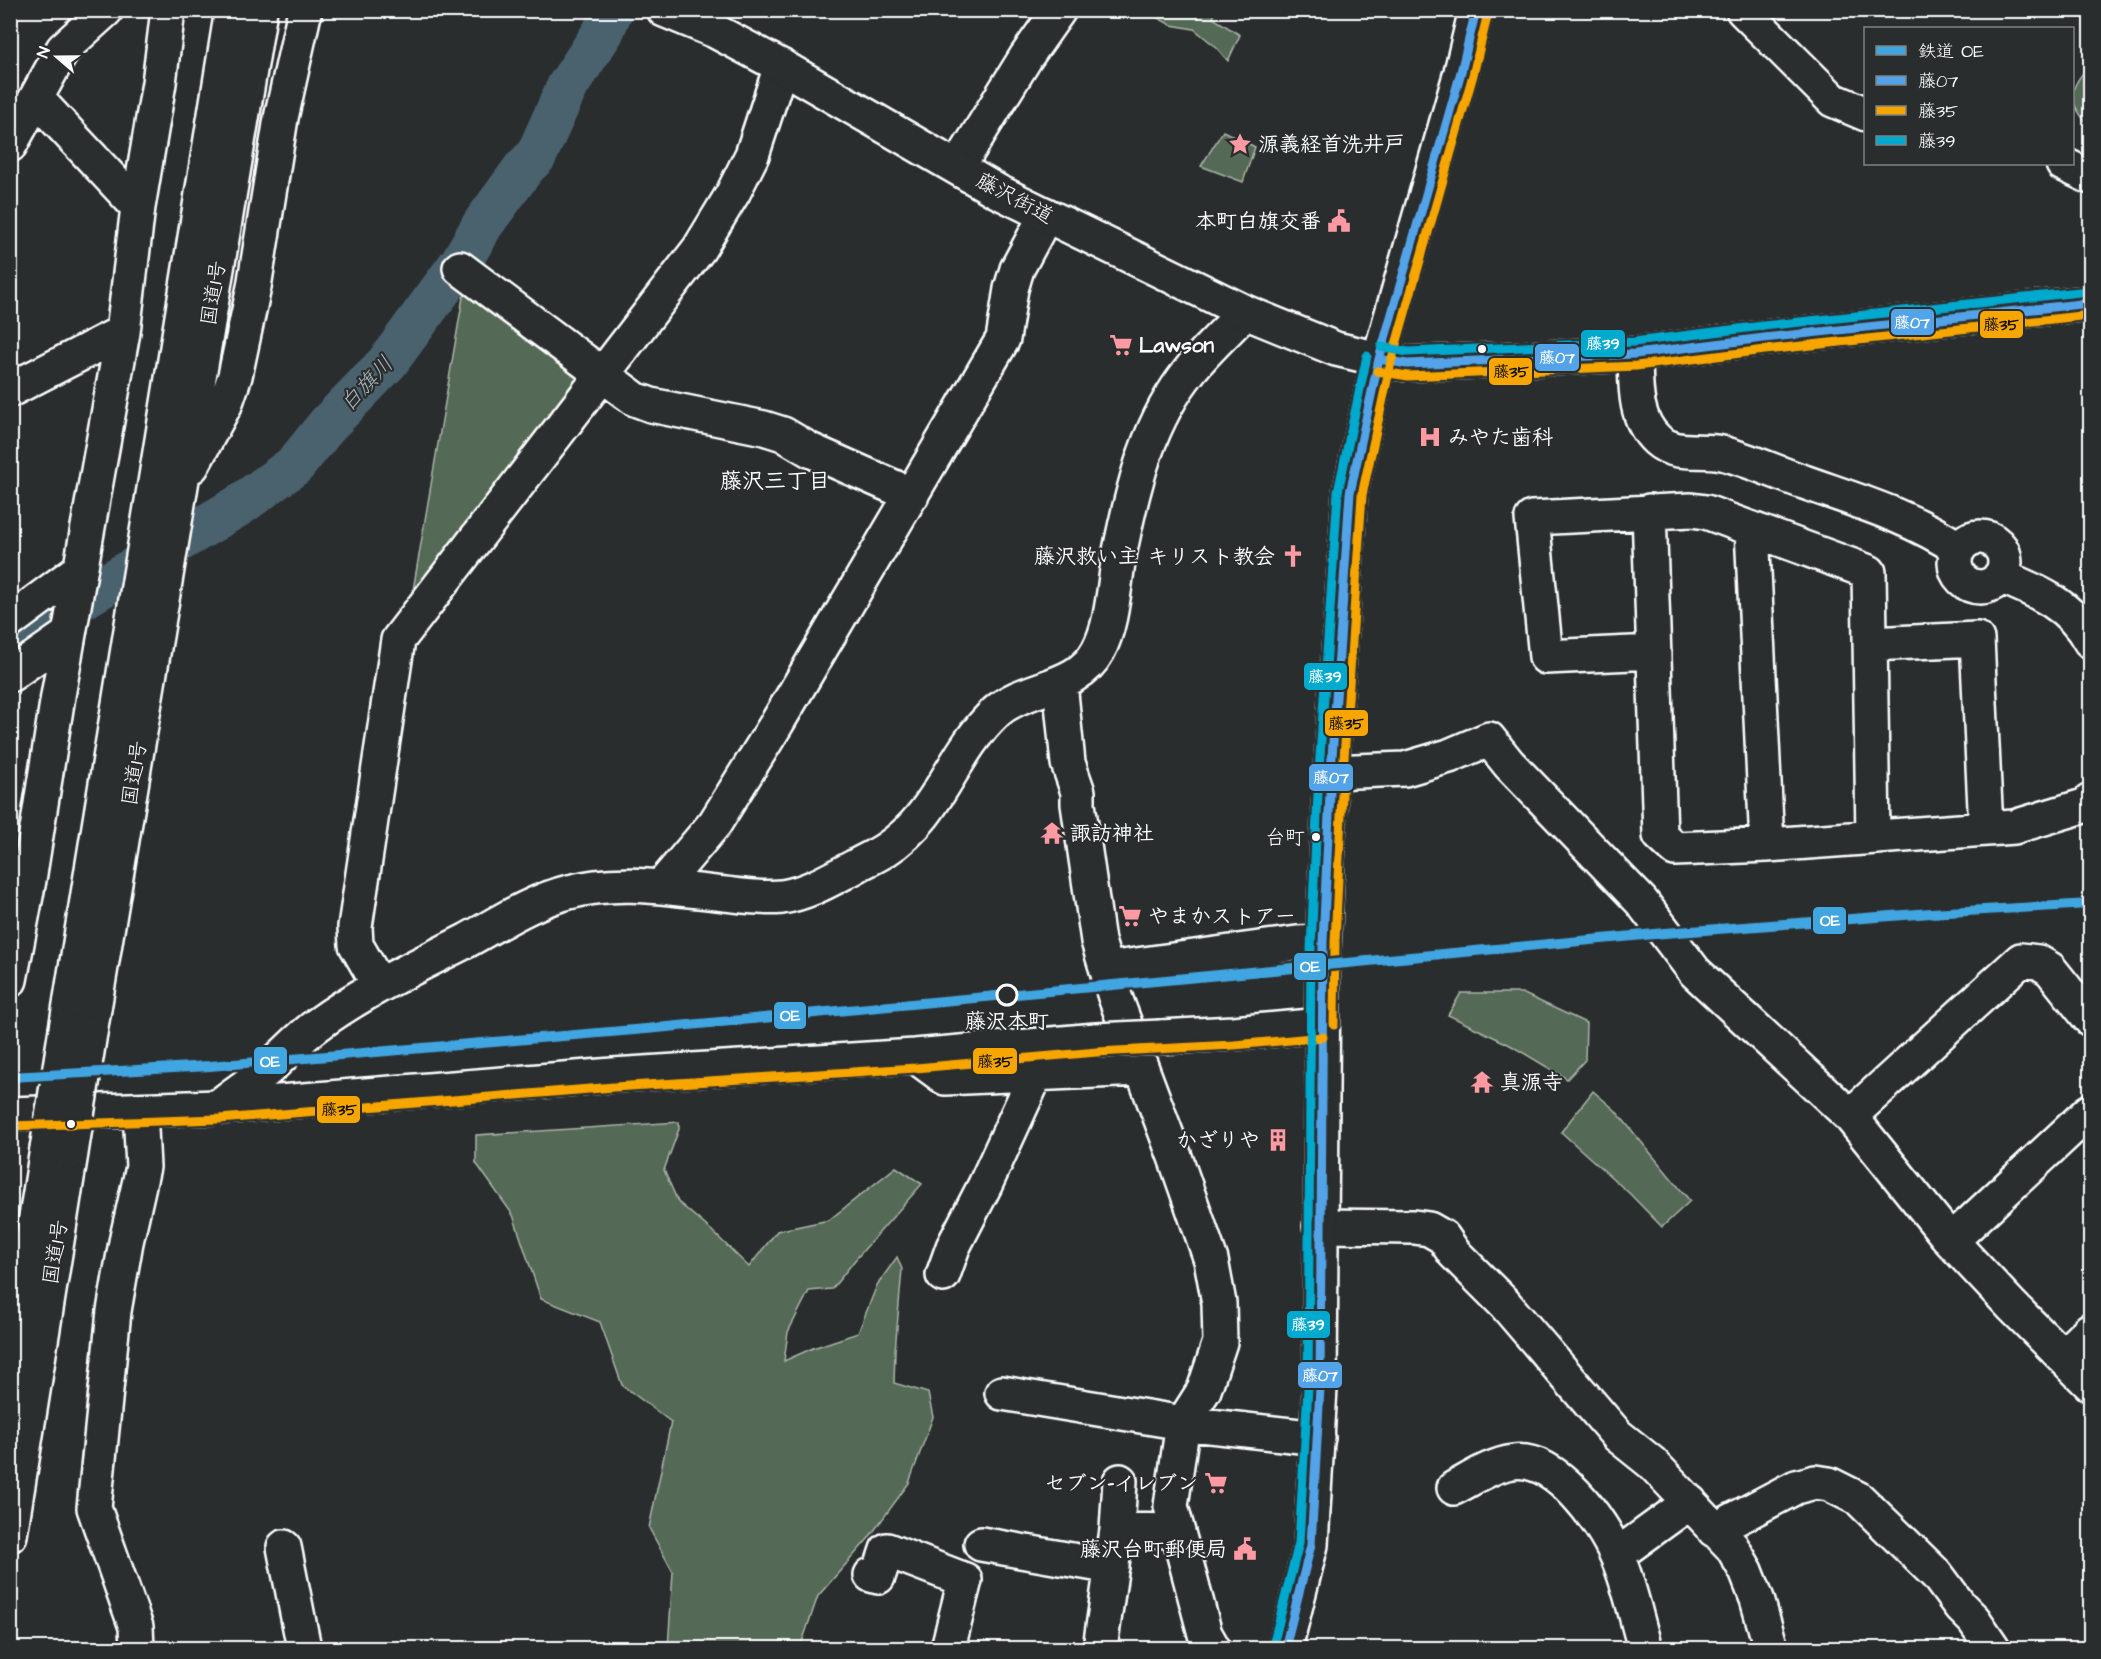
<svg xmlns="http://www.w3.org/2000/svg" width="2101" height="1659" viewBox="0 0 2101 1659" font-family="'Architects Daughter','Klee One',sans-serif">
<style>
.green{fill:#556b56;stroke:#aab5aa;stroke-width:1.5}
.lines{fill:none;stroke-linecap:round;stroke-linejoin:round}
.river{stroke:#49626e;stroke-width:42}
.minor-casing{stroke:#fff;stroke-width:38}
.major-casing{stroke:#fff;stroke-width:38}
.highway-casing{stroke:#fff;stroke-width:38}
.minor{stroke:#2a2d2e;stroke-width:33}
.major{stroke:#2a2d2e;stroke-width:33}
.highway{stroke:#2a2d2e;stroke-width:33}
.minor-bridge-casing{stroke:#fff;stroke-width:38;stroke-linecap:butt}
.highway-bridge-casing{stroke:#fff;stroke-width:38;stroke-linecap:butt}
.minor-bridge{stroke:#2a2d2e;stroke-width:33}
.highway-bridge{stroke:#2a2d2e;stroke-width:33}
.bus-1-casing{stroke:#2a2d2e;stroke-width:14}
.bus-2-casing{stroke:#2a2d2e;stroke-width:14}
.bus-3-casing{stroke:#2a2d2e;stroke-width:14}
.bus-1{stroke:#53a3e8;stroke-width:9}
.bus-2{stroke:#f7a600;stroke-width:9}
.bus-3{stroke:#00a9ce;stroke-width:9}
.rail-1-casing{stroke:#2a2d2e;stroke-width:15}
.rail-1{stroke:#41a5e0;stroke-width:10}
.bus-dot{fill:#fff;stroke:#2a2d2e;stroke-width:2}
.stop-dot{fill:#2a2d2e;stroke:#fff;stroke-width:3}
.labels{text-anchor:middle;stroke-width:4.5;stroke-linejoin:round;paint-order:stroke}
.bus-label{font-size:20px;fill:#fff;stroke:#2a2d2e;text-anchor:end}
.poi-label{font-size:21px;font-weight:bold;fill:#fff;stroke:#2a2d2e;text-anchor:start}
.street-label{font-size:21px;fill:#fff;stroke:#2a2d2e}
.stop-label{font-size:21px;font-weight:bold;fill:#fff;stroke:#2a2d2e}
.water-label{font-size:22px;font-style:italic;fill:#adb8be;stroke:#2a2d2e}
.neighbourhood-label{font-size:22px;font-weight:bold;fill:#fff;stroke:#2a2d2e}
.line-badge{stroke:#2a2d2e;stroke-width:2}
.badge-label{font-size:16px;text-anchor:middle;font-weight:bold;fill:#fff}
.pale-badge-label{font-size:16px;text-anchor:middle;font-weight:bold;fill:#111}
</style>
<rect width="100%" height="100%" fill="#2a2d2e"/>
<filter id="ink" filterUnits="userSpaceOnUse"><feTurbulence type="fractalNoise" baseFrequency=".0167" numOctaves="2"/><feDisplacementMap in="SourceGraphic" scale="12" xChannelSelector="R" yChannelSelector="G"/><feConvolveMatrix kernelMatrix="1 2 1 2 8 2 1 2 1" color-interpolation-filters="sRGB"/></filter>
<g filter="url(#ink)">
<path class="green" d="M1117,11H1216L1213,18L1240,35L1228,61L1215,46L1194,29L1171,25L1149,13Z
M2090,65V127C2068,102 2066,90 2090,65Z
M1223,131L1255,147L1243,182L1201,166Z
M469,290L585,378L411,602L463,297Z
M1461,993H1522L1586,1023L1585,1060L1567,1079L1510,1045L1448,1015Z
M1593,1091L1615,1110L1690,1201L1662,1227L1630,1194L1561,1132Z
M679,1122V1129L664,1170L678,1202L711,1230L749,1267L777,1231L829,1220L896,1167L922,1184L855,1260L832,1289L809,1291L788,1332L784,1361L813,1348L858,1333L877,1285L897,1257L902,1269L895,1351L894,1383L928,1393L933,1417L909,1483L868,1539L818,1596L800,1648H668L673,1572L649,1528L671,1422L622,1385L600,1322L541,1299L513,1215L476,1163V1135Z"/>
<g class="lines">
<path class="river" d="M10,648L50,618L240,505L295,465L329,423L387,363L461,262L483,224L524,168L536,156L567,87L603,32L612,10"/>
<g class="minor-casing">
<path id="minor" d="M1743,10L1833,100L1866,114
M36,98L138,207
M10,145L63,49L106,10
M2063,164L2090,177
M958,167L1026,57L1059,10
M460,268L635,399L651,405L764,428L783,434L810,450L912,495
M1635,354C1636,383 1633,418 1657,440C1676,457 1700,448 1722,453C1750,460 1777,473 1804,482C1857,501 1912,517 1959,549
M1379,359L1407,364L1635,354L1764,338L2090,303
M10,390L123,332
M1649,511L1660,835L1675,849L1767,845L2014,827L2087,805L2090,801
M1752,529L1767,845
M1955 562a25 25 0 1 1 50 0a25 25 0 1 1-50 0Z
M2000,576C2037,591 2071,605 2090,641
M10,621L80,569
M1871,644L1977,639L1986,829
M1654,652L1546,657L1532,518L1691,510L1706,512L1869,572L1873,837
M10,675L69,634
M1060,683L1068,763L1078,792V804L1098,941L1115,997L1175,1157L1211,1260L1219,1303L1220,1342L1204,1390L1183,1423L1171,1506L1205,1634L1213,1648
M1331,772L1405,769L1449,756L1489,739L1509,764L1641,901L1695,972L1850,1116L1951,1241L2012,1306L2090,1384
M661,887L715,823L777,723L1003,339L1011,289L1017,269L1046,215
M1107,969L1297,943L1323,942
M10,980L29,880L58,696L96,482L123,332L138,207L159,83L168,10
M379,985L356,945L355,927L398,640L699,249L733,193L752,155L781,66
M1161,1037L1233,1033L1322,1025
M915,1056L945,1078L1141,1069
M218,1107C234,1093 253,1082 269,1068C285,1054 299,1038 317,1025C363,991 415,967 466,941C499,923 532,901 569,892C621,878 673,889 725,894C743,896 763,899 782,897C808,893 831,879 854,867C864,861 876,856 885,850C941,814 950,755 996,712C1026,685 1077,690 1098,651C1114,622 1114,578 1121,546C1134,483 1149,420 1191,369C1207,349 1227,331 1245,312
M10,1114L218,1107L613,1075L915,1056L1096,1040
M1850,1116L2021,960L2038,962L2050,969L2090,1019
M1320,1226L1414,1227L1429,1229L1443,1237L1454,1253L1504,1303L1617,1435L1652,1463L1732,1547L1746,1571L1757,1599L1771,1648
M1951,1241L2090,1111
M943,1275L953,1247L985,1185L1036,1074
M2063,1356L2090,1330
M1002,1393L1183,1423L1318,1438
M1454,1488C1473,1478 1492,1465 1513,1462C1556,1456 1602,1521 1617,1556C1630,1585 1636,1618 1645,1648
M1117,1530L1177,1531
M1714,1530L1796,1487L1815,1482L1829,1484L1859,1499L1937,1575L1960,1606L1974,1620L1993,1648
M981,1544L1112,1567
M284,1547L304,1648
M1617,1555L1690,1502
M871,1575L878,1577L887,1550L965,1580L948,1648
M137,1648L136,1627L94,1508L114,1311L126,1242L143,1167L140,1110
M1100,1648L1117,1530L1120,1481"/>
</g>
<g class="major-casing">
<path id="major" d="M1285,1648L1311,1545L1320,1388L1323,950L1331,772L1350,493L1379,359"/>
</g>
<g class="highway-casing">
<path id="highway" d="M664,10L715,31L781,66L997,191L1046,215L1245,312L1336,349L1379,359L1461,72L1476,10
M192,466L225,405L235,376L254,287L281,118L305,10
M66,1029L232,10
M90,1033L260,10
M10,1378L47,1149
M10,1535L71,1153"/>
</g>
<use href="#minor" class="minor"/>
<use href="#major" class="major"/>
<use href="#highway" class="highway"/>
<g class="minor-bridge-casing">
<path id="minor-bridge" d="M1096,1040L1161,1037"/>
</g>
<g class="highway-bridge-casing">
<path id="highway-bridge" d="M47,1149L66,1029
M71,1153L90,1033"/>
</g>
<use href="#minor-bridge" class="minor-bridge"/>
<use href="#highway-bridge" class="highway-bridge"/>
<g class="bus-1-casing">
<path id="bus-1" d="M1379,359L1407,364L1635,354L1764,338L2090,303
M1285,1648L1311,1545L1320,1388L1323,942L1331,772L1350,493L1379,359L1461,72L1476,10"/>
</g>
<g class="bus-2-casing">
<path id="bus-2" d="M1377,371L1408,376L1636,366L1765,350L2090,315
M1334,1025L1335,942L1343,773L1362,495L1391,362L1473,75L1488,13
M10,1126L219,1119L614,1087L916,1068L1097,1052L1234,1045L1323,1037"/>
</g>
<g class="bus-3-casing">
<path id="bus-3" d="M1381,347L1408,352L1634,342L1763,326L2089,291
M1273,1645L1299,1543L1308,1388L1311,949L1319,771L1338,492L1367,356"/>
</g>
<use href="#bus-1" class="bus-1"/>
<use href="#bus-2" class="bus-2"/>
<use href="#bus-3" class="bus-3"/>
<g class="rail-1-casing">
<path id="rail-1" d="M10,1077L210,1066L646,1029L1665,933L1931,913L2090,904"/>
</g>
<use href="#rail-1" class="rail-1"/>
</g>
</g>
<defs>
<g id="sight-bare" transform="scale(1.8)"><path d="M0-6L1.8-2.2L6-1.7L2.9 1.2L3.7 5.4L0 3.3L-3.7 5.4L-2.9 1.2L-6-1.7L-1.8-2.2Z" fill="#ff9aa2" stroke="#2a2d2e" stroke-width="2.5" paint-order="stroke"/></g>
<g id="civic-bare" transform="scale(1.8)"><path d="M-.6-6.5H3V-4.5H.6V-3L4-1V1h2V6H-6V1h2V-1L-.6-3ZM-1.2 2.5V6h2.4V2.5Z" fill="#ff9aa2" stroke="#2a2d2e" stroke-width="2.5" paint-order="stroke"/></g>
<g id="supermarket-bare" transform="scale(1.8)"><path d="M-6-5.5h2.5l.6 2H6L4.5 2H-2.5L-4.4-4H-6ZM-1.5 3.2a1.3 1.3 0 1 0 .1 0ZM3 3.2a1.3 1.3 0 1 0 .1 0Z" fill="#ff9aa2" stroke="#2a2d2e" stroke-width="2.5" paint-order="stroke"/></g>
<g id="hospital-bare" transform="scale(1.8)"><path d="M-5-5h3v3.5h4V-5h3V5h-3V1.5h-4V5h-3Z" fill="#ff9aa2" stroke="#2a2d2e" stroke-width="2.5" paint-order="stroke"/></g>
<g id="church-bare" transform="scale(1.8)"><path d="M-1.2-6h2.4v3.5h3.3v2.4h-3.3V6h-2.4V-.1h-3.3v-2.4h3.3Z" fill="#ff9aa2" stroke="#2a2d2e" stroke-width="2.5" paint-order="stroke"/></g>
<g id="temple-bare" transform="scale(1.8)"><path d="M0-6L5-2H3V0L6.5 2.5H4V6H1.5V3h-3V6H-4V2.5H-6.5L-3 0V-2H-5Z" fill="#ff9aa2" stroke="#2a2d2e" stroke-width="2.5" paint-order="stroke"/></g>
<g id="building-bare" transform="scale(1.8)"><path d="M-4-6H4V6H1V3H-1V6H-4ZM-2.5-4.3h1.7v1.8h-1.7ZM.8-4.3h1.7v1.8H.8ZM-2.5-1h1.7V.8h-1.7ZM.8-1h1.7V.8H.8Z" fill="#ff9aa2" stroke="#2a2d2e" stroke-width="2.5" paint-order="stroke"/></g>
</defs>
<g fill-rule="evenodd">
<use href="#sight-bare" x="1240" y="144"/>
<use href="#civic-bare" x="1339" y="221"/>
<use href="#supermarket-bare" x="1121" y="345"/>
<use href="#hospital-bare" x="1430" y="437"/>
<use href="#church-bare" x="1293" y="556"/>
<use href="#temple-bare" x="1052" y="833"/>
<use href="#supermarket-bare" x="1130" y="916"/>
<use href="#temple-bare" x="1482" y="1082"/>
<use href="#building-bare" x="1278" y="1140"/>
<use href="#supermarket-bare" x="1216" y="1483"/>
<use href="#civic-bare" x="1245" y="1549"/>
</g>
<g class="bus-dot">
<circle cx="1482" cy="349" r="5"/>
<circle cx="1316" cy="837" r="5"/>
<circle cx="71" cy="1124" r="5"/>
</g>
<circle class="stop-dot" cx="1007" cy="995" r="10"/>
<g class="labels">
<g class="bus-label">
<text x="1305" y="844">台町</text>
</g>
<g class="poi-label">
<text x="1258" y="151">源義経首洗井戸</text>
<text x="1321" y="228" text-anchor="end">本町白旗交番</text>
<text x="1139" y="352">Lawson</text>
<text x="1448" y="444">みやた歯科</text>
<text x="1275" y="563" text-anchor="end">藤沢救い主 キリスト教会</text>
<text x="1070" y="840">諏訪神社</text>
<text x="1148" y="923">やまかストアー</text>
<text x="1500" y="1089">真源寺</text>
<text x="1260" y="1147" text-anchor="end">かざりや</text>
<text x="1198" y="1490" text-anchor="end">セブン-イレブン</text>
<text x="1227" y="1556" text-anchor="end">藤沢台町郵便局</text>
</g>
<g class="street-label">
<text transform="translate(1015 198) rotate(28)" y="7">藤沢街道</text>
<text transform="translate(213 293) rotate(-81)" y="7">国道1号</text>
<text transform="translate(134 773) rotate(-81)" y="7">国道1号</text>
<text transform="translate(55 1252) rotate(-81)" y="7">国道1号</text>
</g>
<g class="stop-label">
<text x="1007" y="1028">藤沢本町</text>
</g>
<g class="water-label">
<text transform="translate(366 383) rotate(-47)" y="8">白旗川</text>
</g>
<g class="neighbourhood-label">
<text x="775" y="488">藤沢三丁目</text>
</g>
</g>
<g class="line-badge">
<rect x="1890" y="308" width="45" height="28" rx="6" fill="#53a3e8"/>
<rect x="1979" y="310" width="45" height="29" rx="6" fill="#f7a600"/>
<rect x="1580" y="329" width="46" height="29" rx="6" fill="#00a9ce"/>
<rect x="1534" y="343" width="46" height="29" rx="6" fill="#53a3e8"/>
<rect x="1488" y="357" width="45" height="29" rx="6" fill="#f7a600"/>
<rect x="1303" y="662" width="45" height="29" rx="6" fill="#00a9ce"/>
<rect x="1324" y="709" width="45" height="28" rx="6" fill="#f7a600"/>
<rect x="1308" y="763" width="46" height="29" rx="6" fill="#53a3e8"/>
<rect x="1812" y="906" width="35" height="29" rx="6" fill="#41a5e0"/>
<rect x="1293" y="952" width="34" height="29" rx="6" fill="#41a5e0"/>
<rect x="773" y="1001" width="34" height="29" rx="6" fill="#41a5e0"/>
<rect x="253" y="1046" width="35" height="29" rx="6" fill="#41a5e0"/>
<rect x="972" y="1047" width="46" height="28" rx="6" fill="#f7a600"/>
<rect x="316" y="1095" width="45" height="29" rx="6" fill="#f7a600"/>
<rect x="1286" y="1310" width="45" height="29" rx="6" fill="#00a9ce"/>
<rect x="1297" y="1361" width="46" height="28" rx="6" fill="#53a3e8"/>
</g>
<g class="badge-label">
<text x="1912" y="328">藤07</text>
<text x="1603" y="349">藤39</text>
<text x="1557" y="363">藤07</text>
<text x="1325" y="682">藤39</text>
<text x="1331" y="783">藤07</text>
<text x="1830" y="926">OE</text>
<text x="1310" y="972">OE</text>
<text x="790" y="1021">OE</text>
<text x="270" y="1067">OE</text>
<text x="1308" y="1330">藤39</text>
<text x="1320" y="1381">藤07</text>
</g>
<g class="pale-badge-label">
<text x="2001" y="330">藤35</text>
<text x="1511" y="377">藤35</text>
<text x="1346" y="729">藤35</text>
<text x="995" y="1067">藤35</text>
<text x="339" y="1115">藤35</text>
</g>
<rect width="2101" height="1659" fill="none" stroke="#2a2d2e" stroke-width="36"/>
<rect x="18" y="18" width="2065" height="1623" fill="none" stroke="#fff" stroke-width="2" filter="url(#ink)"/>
<rect x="1864" y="27" width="210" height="138" fill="#2a2d2e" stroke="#7f8182" stroke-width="1.5"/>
<rect x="1876" y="46" width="30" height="9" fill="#41a5e0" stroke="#7f8182" stroke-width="1.5"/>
<text x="1918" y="57" font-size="18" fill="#ffffff">鉄道 OE</text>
<rect x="1876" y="76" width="30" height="9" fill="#53a3e8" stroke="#7f8182" stroke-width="1.5"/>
<text x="1918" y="87" font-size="18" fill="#ffffff">藤07</text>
<rect x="1876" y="106" width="30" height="9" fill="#f7a600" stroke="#7f8182" stroke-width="1.5"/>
<text x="1918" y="117" font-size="18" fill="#ffffff">藤35</text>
<rect x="1876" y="136" width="30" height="9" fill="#00a9ce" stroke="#7f8182" stroke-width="1.5"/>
<text x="1918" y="147" font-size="18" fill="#ffffff">藤39</text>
<g transform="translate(57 57) rotate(290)" stroke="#2a2d2e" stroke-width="4.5" paint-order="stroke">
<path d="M0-4.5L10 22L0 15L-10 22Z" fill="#ffffff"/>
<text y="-9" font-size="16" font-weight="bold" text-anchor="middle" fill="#ffffff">N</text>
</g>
</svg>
